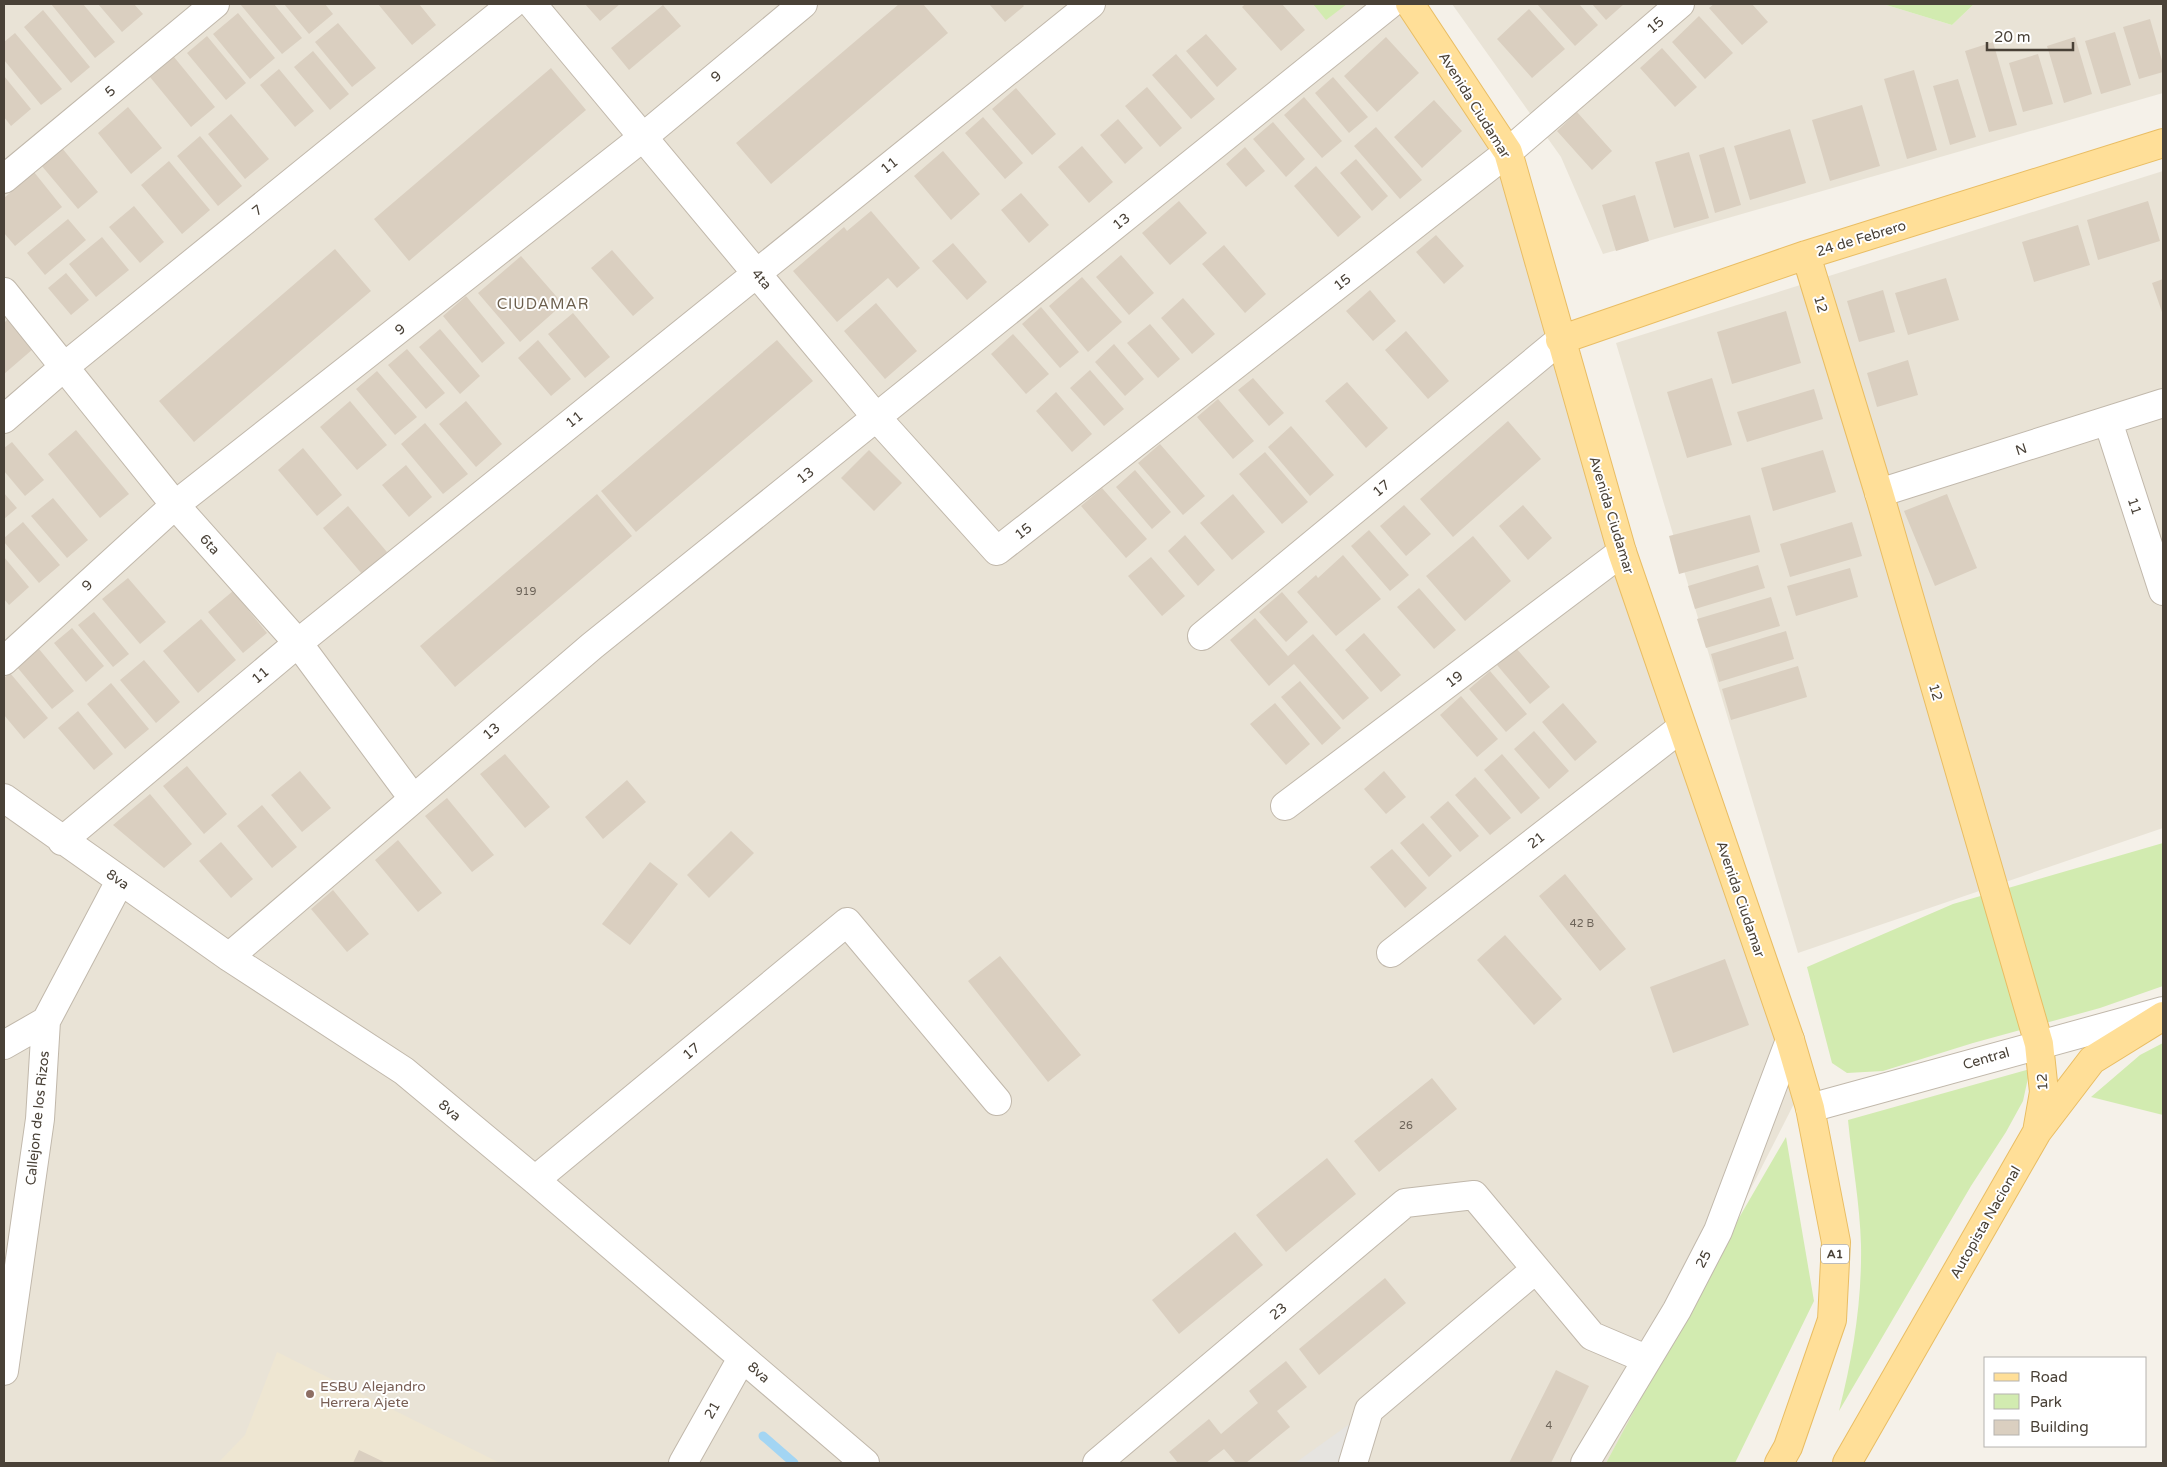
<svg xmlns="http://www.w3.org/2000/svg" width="2167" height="1467" viewBox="0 0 2167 1467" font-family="'Varela Round',sans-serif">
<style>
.residential{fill:#e9e3d6}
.education{fill:#eee6d2}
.green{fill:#d2ebb0}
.parking{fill:#e6e4e0}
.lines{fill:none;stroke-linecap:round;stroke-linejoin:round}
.stream{stroke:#a3d5f3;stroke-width:9}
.building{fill:#dacfc0}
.minor-casing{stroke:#c1b8ab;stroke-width:30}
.major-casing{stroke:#e9bd63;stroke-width:30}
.minor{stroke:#fff;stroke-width:28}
.major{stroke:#ffdf98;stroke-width:28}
.education-dot{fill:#8d6e63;stroke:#fff;stroke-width:2}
.labels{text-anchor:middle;stroke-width:4;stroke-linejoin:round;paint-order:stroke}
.number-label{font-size:11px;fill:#6d6459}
.shield{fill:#fff;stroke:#807a73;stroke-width:1}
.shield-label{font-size:12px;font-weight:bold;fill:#494137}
.street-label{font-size:14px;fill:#494137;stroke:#fff}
.education-label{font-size:14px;fill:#785e54;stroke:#fff;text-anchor:start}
.neighbourhood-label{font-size:15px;letter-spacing:1px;fill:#6c5f4d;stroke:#fff}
</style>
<rect width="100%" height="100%" fill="#f5f1e9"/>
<path class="residential" d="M4,4H1410L1508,152L1805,1082L1671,1346L1606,1463H4Z
M1452,4H1883L1952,25L1974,4H2163V93L1603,254L1561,157Z
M2163,171V828L1798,953L1616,343Z"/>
<path class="education" d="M277,1352L500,1463H218L245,1435Z"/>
<path class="green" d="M1313,4H1347L1326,20Z
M1883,4H1974L1952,25Z
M2163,843V986L2100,1008L1973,1043L1883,1071L1847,1073L1832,1063L1807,967L1953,904Z
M2163,1043V1115L2091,1097L2140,1055Z
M2030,1069L2023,1101L2006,1132L1971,1186L1839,1411C1853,1356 1862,1302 1861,1245C1860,1204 1852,1162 1848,1120Z
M1786,1137L1814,1301L1735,1463H1606L1729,1235Z"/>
<path class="parking" d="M1369,1410L1353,1463H1295Z"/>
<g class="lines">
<path class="stream" d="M763,1436L794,1463"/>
</g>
<path class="building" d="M51,4H83L115,42L95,58Z
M98,4H134L143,14L122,32Z
M240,4H274L302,38L282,54Z
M284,4H325L333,14L309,34Z
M378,4H419L436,25L412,45Z
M585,4H620L600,21Z
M899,4H923L948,33L771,184L736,143Z
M989,4H1022L1024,6L1005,22Z
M1245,4H1282L1305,30L1281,51L1242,7Z
M1537,4H1579L1598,25L1575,46Z
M1592,4H1624L1606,20Z
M1714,4H1752L1768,22L1742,45L1709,8Z
M663,5L681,26L629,70L611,48Z
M1529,9L1565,49L1532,78L1497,39Z
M43,10L90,67L71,83L24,27Z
M238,13L275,58L250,79L213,34Z
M1699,16L1733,53L1705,79L1672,42Z
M2150,19L2163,64V72L2139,79L2123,27Z
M338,23L376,68L352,87L315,42Z
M2115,32L2131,85L2101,94L2085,41Z
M15,33L62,89L41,105L4,60V42Z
M1206,34L1237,69L1217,87L1186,51Z
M207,36L246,83L226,100L187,53Z
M1386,37L1419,73L1377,112L1344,76Z
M2075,37L2092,94L2064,103L2047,46Z
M1993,42L2017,125L1989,132L1965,51Z
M1662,48L1697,87L1675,107L1640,68Z
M313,51L349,94L330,110L294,67Z
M1176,54L1215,99L1191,119L1152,75Z
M2038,54L2053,104L2023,112L2009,63Z
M174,57L215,107L191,127L150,77Z
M551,68L586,110L409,261L374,219Z
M279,69L314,111L295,127L260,85Z
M1914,70L1937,150L1907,159L1884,79Z
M4,76L31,109L11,126L4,117Z
M1333,77L1368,117L1349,133L1315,93Z
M1958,79L1976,137L1950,145L1933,86Z
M1147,87L1182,128L1160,147L1125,106Z
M1016,88L1056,134L1032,155L992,109Z
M1304,97L1342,141L1322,158L1284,115Z
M1434,100L1462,131L1422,168L1394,137Z
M1862,105L1880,166L1830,181L1812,120Z
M128,107L162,148L131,174L98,133Z
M1577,112L1612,151L1592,170L1557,131Z
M231,114L269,159L245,179L208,134Z
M983,117L1023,163L1005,179L965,133Z
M1118,119L1143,148L1125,164L1100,135Z
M1273,122L1305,159L1286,177L1253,139Z
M1376,127L1422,180L1400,199L1354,146Z
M1790,129L1806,183L1750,200L1734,146Z
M200,136L242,186L218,206L177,156Z
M1082,146L1113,182L1089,203L1058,167Z
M1245,147L1265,171L1246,187L1226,164Z
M1724,147L1741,205L1715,213L1699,155Z
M62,148L98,192L78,209L41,165Z
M943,151L980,194L951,220L914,176Z
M1689,152L1709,218L1674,228L1655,162Z
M1356,159L1388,196L1372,211L1340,173Z
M169,161L210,210L182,234L141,185Z
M1316,166L1361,217L1338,237L1294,186Z
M34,172L62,207L15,246L4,233V198Z
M1021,193L1049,225L1029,243L1001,210Z
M1635,195L1649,241L1616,251L1602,205Z
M1179,201L1207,233L1170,265L1142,233Z
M2148,201L2160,241L2098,260L2087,220Z
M134,206L164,242L140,263L109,227Z
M871,211L920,268L897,288L888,278L837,322L793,271L844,227L847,231Z
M68,219L86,240L45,275L27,253Z
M2078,225L2090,265L2034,282L2022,242Z
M1436,235L1464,266L1444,284L1416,252Z
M102,237L129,270L96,297L69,264Z
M953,243L987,282L967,300L932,261Z
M1224,245L1266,294L1245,313L1202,264Z
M335,249L371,291L194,442L159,401Z
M612,250L654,298L633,316L591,268Z
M1121,255L1154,293L1129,315L1096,277Z
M521,256L563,304L520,342L478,293Z
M66,273L89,300L71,315L48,288Z
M1082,277L1122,322L1088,352L1049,306Z
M1946,278L1959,320L1908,335L1895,293Z
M2163,279V315L2152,283Z
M1370,290L1396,321L1373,341L1346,311Z
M1883,290L1895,332L1859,342L1847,301Z
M466,296L505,343L482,363L443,316Z
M1183,298L1215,334L1192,354L1161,318Z
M876,303L917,351L885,379L844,331Z
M1041,307L1079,352L1060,368L1022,324Z
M1786,311L1801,363L1732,384L1717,332Z
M573,313L610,357L585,378L548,334Z
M8,319L33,349L4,374V323Z
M1150,324L1180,359L1158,378L1127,343Z
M440,329L480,376L460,394L419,347Z
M1406,331L1449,381L1428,399L1385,350Z
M1013,334L1049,374L1026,394L991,354Z
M538,340L571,379L551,396L518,358Z
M777,340L813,381L636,532L601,491Z
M1114,344L1144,379L1125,396L1095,362Z
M407,349L445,393L426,409L388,365Z
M1908,360L1918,395L1877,407L1867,373Z
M1090,370L1124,409L1104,426L1070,388Z
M377,371L417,417L395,435L356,389Z
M1253,378L1284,413L1269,426L1238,390Z
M1712,378L1732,445L1687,458L1667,392Z
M1347,382L1388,428L1366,448L1325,401Z
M1814,389L1823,419L1747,442L1737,412Z
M1056,392L1092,434L1072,452L1036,411Z
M1218,399L1254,441L1233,459L1197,417Z
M350,401L387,445L357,470L320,427Z
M466,401L502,444L476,467L439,424Z
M1508,421L1541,459L1453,537L1420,499Z
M425,423L468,474L443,494L401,444Z
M1291,426L1334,475L1310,496L1268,447Z
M76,430L129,494L100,518L48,454Z
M12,442L44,480L25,496L4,471V448Z
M1160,444L1205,496L1183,515L1138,463Z
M303,448L342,495L317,516L278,470Z
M869,450L902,483L874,511L841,478Z
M1823,450L1836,492L1773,511L1761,468Z
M1265,452L1308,502L1282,524L1239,474Z
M406,465L432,497L409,517L382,485Z
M1135,470L1171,512L1152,529L1116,487Z
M1102,488L1147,539L1126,558L1081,506Z
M4,493L17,508L4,519Z
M597,494L632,536L455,687L420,646Z
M1233,494L1265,532L1232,560L1200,523Z
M1947,494L1977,568L1935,586L1904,511Z
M53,498L88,540L67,558L31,516Z
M1404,505L1431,534L1406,556L1380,526Z
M1523,505L1552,538L1528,560L1499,526Z
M348,506L387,552L362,574L323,528Z
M1750,515L1760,552L1679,574L1669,536Z
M23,522L60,565L39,583L4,542V538Z
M1852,522L1862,556L1790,577L1780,544Z
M1369,530L1409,575L1390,591L1351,546Z
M1185,535L1215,570L1198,586L1168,551Z
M1473,536L1511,581L1465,621L1426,576Z
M1343,555L1381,599L1336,636L1297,592L1316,575L1318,578Z
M4,557L29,587L9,605L4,599Z
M1151,557L1185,596L1162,616L1128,576Z
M1758,565L1765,588L1695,609L1688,586Z
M1850,568L1858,597L1796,616L1787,586Z
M128,578L166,622L140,644L102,599Z
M1419,588L1456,630L1434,649L1397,607Z
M233,591L267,633L243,653L208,612Z
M1282,592L1308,622L1286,642L1259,612Z
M1771,597L1780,626L1706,648L1697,619Z
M94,612L129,654L113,667L78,625Z
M1255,618L1288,656L1313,634L1369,698L1343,720L1294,664L1269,686L1230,640Z
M201,619L236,660L198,693L163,651Z
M72,628L104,666L86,682L54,643Z
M1786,631L1794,659L1719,682L1711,654Z
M1364,633L1401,675L1381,692L1345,650Z
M1516,648L1550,687L1530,704L1497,665Z
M39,649L74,691L52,709L17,667Z
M144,660L180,702L156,723L120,680Z
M1798,666L1807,697L1731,720L1722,689Z
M1490,671L1527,714L1506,732L1469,689Z
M10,673L48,718L24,739L4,715V678Z
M1300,681L1341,728L1322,745L1281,697Z
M111,683L149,729L125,749L87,704Z
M1461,696L1498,739L1477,757L1440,715Z
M1275,703L1310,744L1286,765L1250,724Z
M1563,703L1597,742L1575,761L1542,722Z
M78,711L113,754L94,770L58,728Z
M1534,731L1569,771L1549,789L1514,749Z
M505,754L550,807L525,828L480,774Z
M1502,754L1540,798L1521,814L1484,770Z
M187,766L227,814L204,834L163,786Z
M300,771L331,808L302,832L271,795Z
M1384,771L1406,797L1386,814L1364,789Z
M1475,777L1511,818L1490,835L1455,795Z
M627,780L646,802L603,839L585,817Z
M150,794L192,844L164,868L113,825Z
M447,798L494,855L472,872L425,816Z
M1448,801L1479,836L1460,852L1430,817Z
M262,805L297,847L272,868L237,826Z
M1423,823L1452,856L1429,877L1400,843Z
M731,831L754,853L709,898L687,875Z
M398,840L442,893L418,912L375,860Z
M221,842L253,879L231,898L199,861Z
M1392,849L1427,888L1405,908L1370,867Z
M650,862L678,884L630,945L602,924Z
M1565,874L1626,949L1600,971L1539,896Z
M333,890L369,934L347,952L311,909Z
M1505,935L1562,999L1534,1025L1477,960Z
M1000,956L1081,1055L1048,1082L968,981Z
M1725,959L1749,1025L1673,1053L1650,987Z
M1432,1078L1457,1109L1379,1172L1354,1141Z
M1327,1158L1356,1194L1286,1252L1256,1215Z
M1235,1232L1263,1265L1179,1334L1152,1300Z
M1385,1278L1406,1303L1319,1375L1299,1349Z
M1286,1361L1307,1387L1277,1411L1290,1427L1246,1463H1236L1224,1449L1206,1463H1178L1169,1452L1209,1419L1221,1434L1258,1403L1249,1391Z
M1556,1370L1589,1386L1551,1463H1509Z
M359,1450L384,1462V1463H353Z"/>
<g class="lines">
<g class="minor-casing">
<path id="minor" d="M532,4L877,418L997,551L1508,152L1680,4
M4,179L215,4
M4,292L175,505L298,643L412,797
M4,419L64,367L512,4
M2108,421L2163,591
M1879,493L2163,403
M1202,636L1560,340
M4,661L175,505L642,138L803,4
M4,798L229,957L404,1071L535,1180L865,1463
M1285,806L1622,552
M62,841L298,643L1091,4
M1391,953L1681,728
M229,957L592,646L1390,4
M4,1045L46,1021
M1810,1108L2163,1011
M535,1180L847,922L997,1101
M4,1371L40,1119L46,1021L120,881
M683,1463L742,1358
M1097,1463L1405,1203L1474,1195L1592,1336L1646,1359
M1353,1463L1369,1410L1536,1269
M1585,1463L1677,1310L1718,1231L1790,1040"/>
</g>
<g class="major-casing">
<path id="major" d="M1410,4L1508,152L1622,552L1790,1040L1810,1108L1836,1242L1832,1320L1788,1447L1779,1463
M1806,255L1879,493L2039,1044L2044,1092L2037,1132
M1560,340L1806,255L2163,143
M1847,1463L2037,1132L2092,1060L2163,1016"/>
</g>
<use href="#minor" class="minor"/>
<use href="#major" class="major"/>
</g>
<circle class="education-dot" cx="310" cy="1394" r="5"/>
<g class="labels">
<g class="number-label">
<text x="526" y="595">919</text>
<text x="1582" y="927">42 B</text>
<text x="1406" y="1129">26</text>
<text x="1549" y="1429">4</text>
</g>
<rect class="shield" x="1821" y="1244.5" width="28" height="19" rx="4"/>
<g class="shield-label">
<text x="1835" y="1258">A1</text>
</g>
<g class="street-label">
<text transform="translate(1655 25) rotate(-41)" y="5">15</text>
<text transform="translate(716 76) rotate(-40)" y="5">9</text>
<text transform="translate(110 91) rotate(-40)" y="5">5</text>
<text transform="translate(1475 105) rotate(58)" y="5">Avenida Ciudamar</text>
<text transform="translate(889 165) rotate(-39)" y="5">11</text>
<text transform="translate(257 210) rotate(-39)" y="5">7</text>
<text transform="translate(1121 221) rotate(-39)" y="5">13</text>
<text transform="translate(1861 238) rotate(-17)" y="5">24 de Febrero</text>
<text transform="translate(762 279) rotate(50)" y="5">4ta</text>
<text transform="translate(1342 282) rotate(-38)" y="5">15</text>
<text transform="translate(1821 304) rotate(73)" y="5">12</text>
<text transform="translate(400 329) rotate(-38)" y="5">9</text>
<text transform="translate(574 419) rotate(-39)" y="5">11</text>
<text transform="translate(2021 449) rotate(-18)" y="5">N</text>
<text transform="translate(805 475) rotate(-39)" y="5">13</text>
<text transform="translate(1381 488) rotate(-40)" y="5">17</text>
<text transform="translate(2135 506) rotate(72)" y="5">11</text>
<text transform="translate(1612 515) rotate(73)" y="5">Avenida Ciudamar</text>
<text transform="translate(1023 531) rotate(-38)" y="5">15</text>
<text transform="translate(210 544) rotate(48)" y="5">6ta</text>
<text transform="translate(87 585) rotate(-42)" y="5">9</text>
<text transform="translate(260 675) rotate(-40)" y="5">11</text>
<text transform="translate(1454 679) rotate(-37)" y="5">19</text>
<text transform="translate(1936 692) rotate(74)" y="5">12</text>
<text transform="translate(491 731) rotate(-40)" y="5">13</text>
<text transform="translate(1536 840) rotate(-38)" y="5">21</text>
<text transform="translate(118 879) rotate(35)" y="5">8va</text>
<text transform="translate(1741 899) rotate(71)" y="5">Avenida Ciudamar</text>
<text transform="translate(691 1051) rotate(-40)" y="5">17</text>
<text transform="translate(1986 1058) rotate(-16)" y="5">Central</text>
<text transform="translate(2042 1082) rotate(-93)" y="5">12</text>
<text transform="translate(450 1110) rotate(40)" y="5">8va</text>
<text transform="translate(37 1118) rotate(-84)" y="5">Callejon de los Rizos</text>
<text transform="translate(1985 1222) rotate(-60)" y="5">Autopista Nacional</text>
<text transform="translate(1703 1259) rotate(-63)" y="5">25</text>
<text transform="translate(1278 1311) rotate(-40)" y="5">23</text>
<text transform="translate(759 1372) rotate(41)" y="5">8va</text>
<text transform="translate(712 1410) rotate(-61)" y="5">21</text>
</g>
<g class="education-label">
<text x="320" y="1391">ESBU Alejandro<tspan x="320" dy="16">Herrera Ajete</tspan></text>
</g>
<g class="neighbourhood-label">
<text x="543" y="309">CIUDAMAR</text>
</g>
</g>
<rect width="2167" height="1467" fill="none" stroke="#494137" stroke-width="10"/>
<rect x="1984" y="1357" width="162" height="90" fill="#ffffff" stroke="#b6b3af"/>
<rect x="1994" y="1373" width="25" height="8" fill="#ffdf98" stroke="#b6b3af"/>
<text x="2030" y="1382" font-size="15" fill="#494137">Road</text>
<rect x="1994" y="1394" width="25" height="15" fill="#d2ebb0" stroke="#b6b3af"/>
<text x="2030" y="1407" font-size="15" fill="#494137">Park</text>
<rect x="1994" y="1420" width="25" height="15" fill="#dacfc0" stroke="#b6b3af"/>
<text x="2030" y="1432" font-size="15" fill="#494137">Building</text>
<path d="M1987 42v8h86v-8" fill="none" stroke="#494137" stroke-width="2.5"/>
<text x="1994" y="42" font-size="15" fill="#494137" stroke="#ffffff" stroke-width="4" paint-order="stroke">20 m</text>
</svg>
